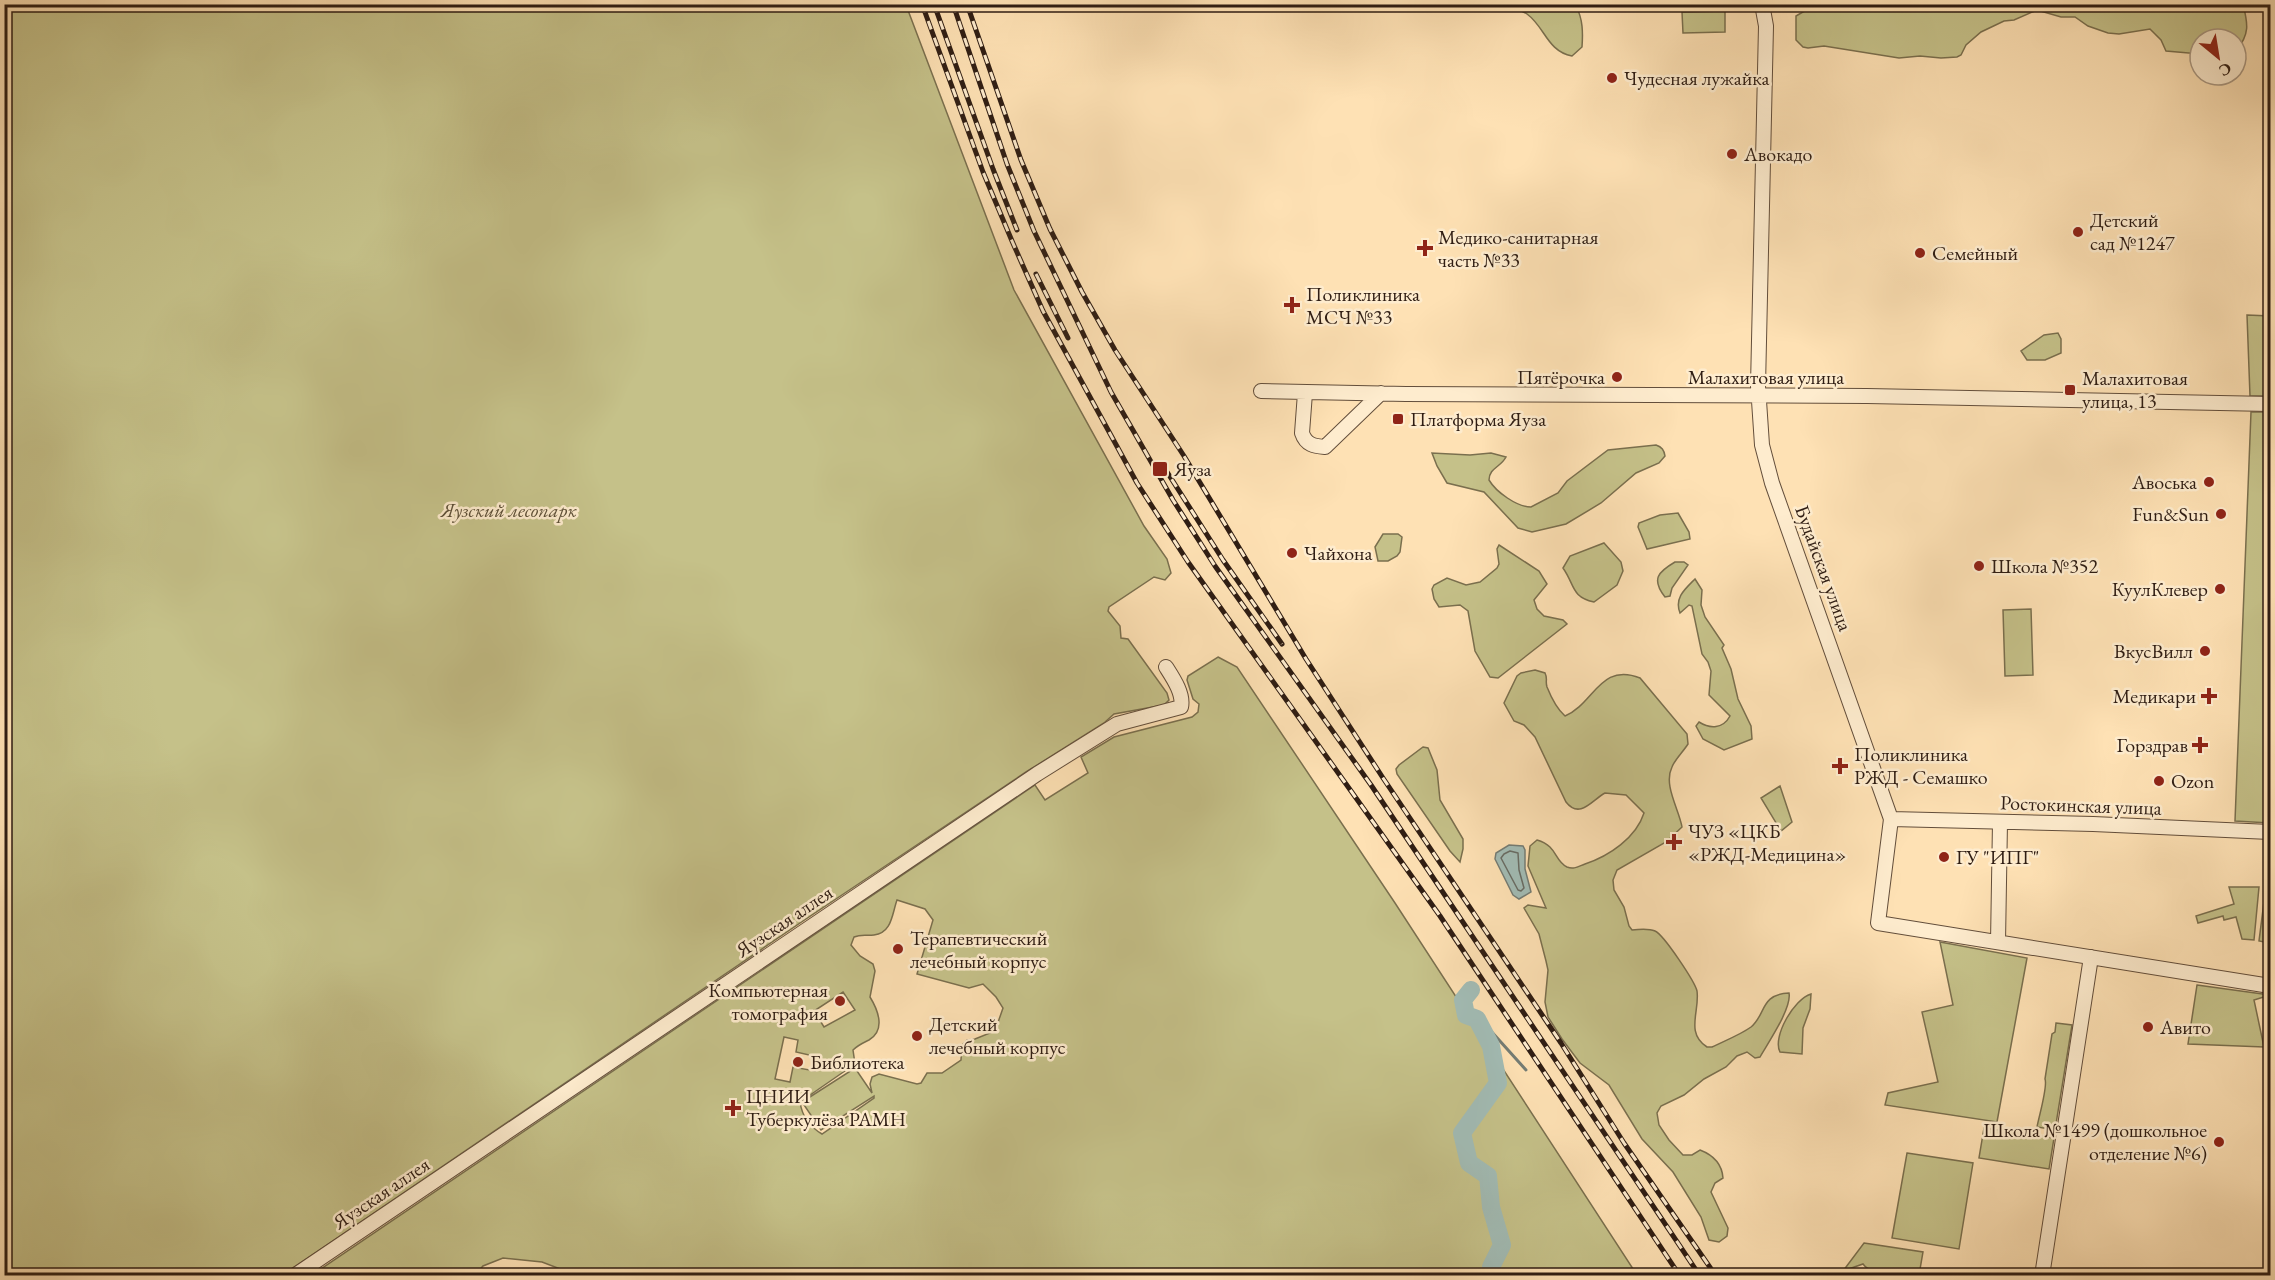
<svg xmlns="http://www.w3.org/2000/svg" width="2275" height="1280" viewBox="0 0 2275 1280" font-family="'EB Garamond',serif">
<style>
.green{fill:#c5c189;stroke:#7a6f4e;stroke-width:1.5;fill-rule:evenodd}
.water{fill:#a2bcb5;stroke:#747c74;stroke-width:1.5}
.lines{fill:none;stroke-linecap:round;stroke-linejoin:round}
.shore{stroke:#686c64;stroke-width:1.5}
.stream{stroke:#747c74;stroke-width:3}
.river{stroke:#a2bcb5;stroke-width:18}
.minor-casing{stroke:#634e3b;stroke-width:16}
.minor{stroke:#feecce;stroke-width:14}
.rail-casing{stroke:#2f1d13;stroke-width:5}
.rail{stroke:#feecce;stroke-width:3;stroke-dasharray:9;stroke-linecap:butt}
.poi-dot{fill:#8f2418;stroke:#feecce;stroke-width:2}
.labels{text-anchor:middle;stroke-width:5;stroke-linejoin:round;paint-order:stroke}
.poi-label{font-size:20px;fill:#2f1d13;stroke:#feecce;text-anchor:start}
.street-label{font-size:20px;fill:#2f1d13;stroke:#feecce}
.park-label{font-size:20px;font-style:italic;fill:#5c4e36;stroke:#feecce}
</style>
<rect width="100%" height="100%" fill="#fee1b4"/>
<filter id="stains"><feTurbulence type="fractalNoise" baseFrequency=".00333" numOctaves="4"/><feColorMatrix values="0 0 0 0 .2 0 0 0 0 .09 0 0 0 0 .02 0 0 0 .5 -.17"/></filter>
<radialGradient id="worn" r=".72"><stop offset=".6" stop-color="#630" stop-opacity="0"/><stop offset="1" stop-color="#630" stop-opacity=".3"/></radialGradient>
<path class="green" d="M1560,4L1576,6C1583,19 1583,33 1582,47L1572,56C1547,51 1545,27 1527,14C1513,4 1495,14 1481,5Z
M5,5H906L1014,290L1144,526L1167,559L1171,573L1165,580L1154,577L1109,607L1108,611L1120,626L1121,638L1128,639L1167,693L1169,700L1164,705L1114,714L1104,723L1026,772L803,921L283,1275L5,1276Z
M1875,5L2243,4C2248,24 2250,34 2236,51V39H2200V54L2166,51L2161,40L2150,29L2119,34L2108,33L2088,26L2075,17H2061L2037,10L2014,20L2004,21L1981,32L1966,45L1961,55L1957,57L1941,58L1920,56L1899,58L1824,46L1808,48L1803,47L1796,40V16L1808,9L1824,5L1851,11Z
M1725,11V32L1683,33L1682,12Z
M2247,315L2270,316V396H2250Z
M2058,333L2061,339V353L2045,360H2027L2021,351L2044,335Z
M2251,412H2270V823L2235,821Z
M1656,445C1662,447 1664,450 1665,456L1659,463L1636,473L1601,503L1566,524L1532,532L1518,528L1484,492L1447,483L1437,466L1432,453L1470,455L1491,453L1506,457C1501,467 1489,468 1489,480C1496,492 1517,507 1531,507L1558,493L1567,481L1608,450Z
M1678,513L1689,532L1690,539L1647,549L1638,527L1639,523L1660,515Z
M1383,534H1398L1402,537L1400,552L1397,556L1388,561H1378L1375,547Z
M1604,543L1621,562L1623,571L1617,585L1594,602C1571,597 1575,585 1563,568L1570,556Z
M1499,545L1539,571L1547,584L1534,600L1537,609L1544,616L1563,620L1567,624L1498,678L1490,677L1475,651L1468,611L1460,605L1439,607L1434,599L1432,589L1434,585L1447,578L1466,585L1480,582L1497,568L1499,564L1497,549Z
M1675,562H1684L1688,565L1672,588L1670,596L1665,597C1651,579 1658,572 1675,562Z
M1695,579L1702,590L1701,605L1705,617L1724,645L1722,648L1731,669L1738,699L1751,726L1752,739L1724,750L1703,739L1696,726L1699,722C1710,729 1723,729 1730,716L1709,695L1711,671L1708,662L1702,654L1692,606L1689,605L1680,613C1674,598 1685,589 1695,579Z
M2031,609L2033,675L2005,676L2003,610Z
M1218,657L1237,667L1395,903L1637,1275L698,1276L682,1271L679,1276L576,1275L542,1262L503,1258L483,1266L475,1275H312L1035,785L1045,800L1088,773L1081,757L1114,737L1192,717L1198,712L1199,704L1193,699L1187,680L1188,676ZM897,900L925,909L933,920L917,974L969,988L983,984L996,997L1003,1008L995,1031L975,1039L967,1040L962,1045L961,1060L942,1073H927L921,1083L917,1084L879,1074L872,1077L870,1084L872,1093L855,1068L802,1102L821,1130L874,1096V1098L822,1134C810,1127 802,1116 800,1102L855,1064L853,1050C858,1045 863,1043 869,1040C886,1030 878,1010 870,997L875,971L873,964L860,956L851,945L854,937C861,934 866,936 874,935C892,933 892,914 897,900ZM843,992L855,1010L824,1027L814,1011ZM784,1037L798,1040L796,1052L818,1057L815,1071L793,1067L790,1082L775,1079Z
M1535,670L1545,673C1548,679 1545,681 1547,687C1551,697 1557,709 1565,716C1594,704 1600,662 1640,678L1687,734L1688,744C1683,752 1675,759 1672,767C1663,785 1679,809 1682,827L1666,842L1617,870L1613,880L1614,890L1624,907L1629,926L1632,930C1640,929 1648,928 1655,931C1664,935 1695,982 1697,991C1700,1011 1685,1033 1707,1047H1712C1724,1041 1740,1035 1751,1027C1766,1015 1760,994 1789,993C1792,1008 1768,1043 1760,1057L1755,1058L1747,1052L1737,1056L1726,1067L1704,1079L1684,1095L1661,1106L1657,1113L1659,1125L1669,1140L1683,1155H1692L1700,1150C1713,1155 1722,1164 1723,1178L1715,1183L1711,1192L1728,1228L1727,1236L1719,1242L1709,1240L1701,1217L1673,1172L1642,1139L1609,1085L1580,1063L1562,1039L1548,1017L1545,1002L1548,970L1546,961L1539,934L1524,908L1528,905L1546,908L1528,866L1530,846L1537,840C1558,846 1554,861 1567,867C1574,870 1579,866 1585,864C1609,856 1636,838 1644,813L1626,795L1605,793C1593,799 1580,820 1566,802L1535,737L1524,725L1514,721L1504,703L1517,676L1521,673Z
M1423,747L1428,748L1437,770L1440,800L1463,839V849L1460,862L1450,851L1397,774L1396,769L1399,765Z
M1780,786L1792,822L1781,831L1761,798Z
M2266,886L2270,887V943L2259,941Z
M2229,887H2259L2254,940L2242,939L2236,917L2224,920L2223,916L2198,923L2196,916L2234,904Z
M1940,942L2027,958L1997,1122L1885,1105L1888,1093L1938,1082L1922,1012L1953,1005Z
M2197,985L2270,995L2254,1000L2264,1047L2188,1044Z
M1811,994L1810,1009L1803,1028L1802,1054L1780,1052C1772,1037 1794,999 1811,994Z
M2056,1023L2072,1025L2055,1130L2037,1127C2039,1116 2048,1086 2045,1079L2052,1034L2055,1032Z
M1984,1128L2054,1138L2049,1169L1979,1158Z
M1907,1153L1973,1163L1959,1249L1892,1238Z
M1864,1243L1923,1252L1919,1275H1898L1896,1270C1883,1266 1873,1277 1863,1264L1843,1271Z"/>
<path class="water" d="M1509,845L1523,846L1525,850V869L1531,892L1519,899L1513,895L1495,859L1496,853Z"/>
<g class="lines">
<path class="shore" d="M1510,851L1518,853L1519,870L1524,888L1521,891L1518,890L1501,858L1504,854Z"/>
<path class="stream" d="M1463,1000L1526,1070"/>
<path class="river" d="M1471,990L1463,1000L1466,1015L1477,1019L1491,1046L1498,1083L1462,1133L1469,1163L1488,1176L1491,1207L1502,1245L1491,1267L1493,1276"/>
<g class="minor-casing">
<path id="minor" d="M1762,4L1766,26L1758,386L1762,445L1772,483L1891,819L1878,923L2270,986
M1261,391L1406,394L1867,396L2270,404
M1305,393L1302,433C1306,445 1314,446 1325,447L1381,393
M1891,819L2093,824L2270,832
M1998,942L2000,822
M294,1276L1037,774L1117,724L1181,707C1184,694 1173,678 1166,667
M2042,1276L2091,957"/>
</g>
<use href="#minor" class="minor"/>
<g class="rail-casing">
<path id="rail" d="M922,4L983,172L1012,241L1043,311L1137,483L1188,562L1440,916L1680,1276
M934,4L993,169L1017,230
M953,4L1007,164L1034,231L1111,392L1173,500L1215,566L1371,785L1700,1276
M967,4L1021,160L1050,229L1082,292L1115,350L1184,456L1306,659L1383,778L1561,1043L1624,1143L1716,1276
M1036,274L1068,338
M1162,464L1223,560L1282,644"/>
</g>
<use href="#rail" class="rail"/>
</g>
<g class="poi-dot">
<circle cx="1612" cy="78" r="6"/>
<circle cx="1732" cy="154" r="6"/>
<circle cx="2078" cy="232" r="6"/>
<path d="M1422 239h6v6h6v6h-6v6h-6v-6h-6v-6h6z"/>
<circle cx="1920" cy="253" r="6"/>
<path d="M1289 296h6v6h6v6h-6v6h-6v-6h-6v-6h6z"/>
<circle cx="1617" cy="377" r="6"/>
<rect x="2064" y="384" width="12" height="12" rx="3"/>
<rect x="1392" y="413" width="12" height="12" rx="3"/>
<rect x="1152" y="461" width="16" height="16" rx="3"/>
<circle cx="2209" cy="482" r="6"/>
<circle cx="2221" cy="514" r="6"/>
<circle cx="1292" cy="553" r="6"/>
<circle cx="1979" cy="566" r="6"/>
<circle cx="2220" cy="589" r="6"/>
<circle cx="2205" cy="651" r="6"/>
<path d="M2206 687h6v6h6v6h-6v6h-6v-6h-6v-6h6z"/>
<path d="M2197 736h6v6h6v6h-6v6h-6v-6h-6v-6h6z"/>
<path d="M1837 757h6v6h6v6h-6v6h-6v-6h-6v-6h6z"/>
<circle cx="2159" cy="781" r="6"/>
<path d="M1671 833h6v6h6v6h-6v6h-6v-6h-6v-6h6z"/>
<circle cx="1944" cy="857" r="6"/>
<circle cx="898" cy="949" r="6"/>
<circle cx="840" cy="1001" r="6"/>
<circle cx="2148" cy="1027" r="6"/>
<circle cx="917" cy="1036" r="6"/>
<circle cx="798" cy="1062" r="6"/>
<path d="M730 1099h6v6h6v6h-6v6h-6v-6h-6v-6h6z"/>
<circle cx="2219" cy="1142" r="6"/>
</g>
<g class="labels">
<g class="poi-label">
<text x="1624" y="85">Чудесная лужайка</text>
<text x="1744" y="161">Авокадо</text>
<text x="2090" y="227">Детский<tspan x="2090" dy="23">сад №1247</tspan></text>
<text x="1438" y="244">Медико-санитарная<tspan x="1438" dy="23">часть №33</tspan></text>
<text x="1932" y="260">Семейный</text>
<text x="1306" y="301">Поликлиника<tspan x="1306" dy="23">МСЧ №33</tspan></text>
<text x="1605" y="384" text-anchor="end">Пятёрочка</text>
<text x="2082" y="385">Малахитовая<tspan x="2082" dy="23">улица, 13</tspan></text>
<text x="1410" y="426">Платформа Яуза</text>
<text x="1174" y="476">Яуза</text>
<text x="2197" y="489" text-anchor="end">Авоська</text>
<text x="2209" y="521" text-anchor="end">Fun&amp;Sun</text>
<text x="1304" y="560">Чайхона</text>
<text x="1991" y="573">Школа №352</text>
<text x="2208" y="596" text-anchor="end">КуулКлевер</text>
<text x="2193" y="658" text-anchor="end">ВкусВилл</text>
<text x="2196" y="703" text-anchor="end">Медикари</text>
<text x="2188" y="752" text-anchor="end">Горздрав</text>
<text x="1854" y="761">Поликлиника<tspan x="1854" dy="23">РЖД - Семашко</tspan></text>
<text x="2171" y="788">Ozon</text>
<text x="1688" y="838">ЧУЗ «ЦКБ<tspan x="1688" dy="23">«РЖД-Медицина»</tspan></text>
<text x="1956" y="864">ГУ "ИПГ"</text>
<text x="910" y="945">Терапевтический<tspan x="910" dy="23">лечебный корпус</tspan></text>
<text x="828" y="997" text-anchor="end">Компьютерная<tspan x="828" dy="23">томография</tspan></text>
<text x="929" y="1031">Детский<tspan x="929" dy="23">лечебный корпус</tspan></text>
<text x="2160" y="1034">Авито</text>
<text x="810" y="1069">Библиотека</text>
<text x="746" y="1103">ЦНИИ<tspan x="746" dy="23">Туберкулёза РАМН</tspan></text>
<text x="2207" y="1137" text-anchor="end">Школа №1499 (дошкольное<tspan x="2207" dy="23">отделение №6)</tspan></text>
</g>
<g class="street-label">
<text x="1766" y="384">Малахитовая улица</text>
<text transform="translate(1824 568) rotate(70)" y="7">Будайская улица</text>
<text transform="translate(2081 805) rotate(2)" y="7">Ростокинская улица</text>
<text transform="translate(784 921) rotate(-34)" y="7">Яузская аллея</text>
<text transform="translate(381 1193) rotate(-34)" y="7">Яузская аллея</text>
</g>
<g class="park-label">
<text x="509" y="517">Яузский лесопарк</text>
</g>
</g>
<rect width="2275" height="1280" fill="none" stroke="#fee1b4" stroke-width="24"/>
<rect x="6" y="6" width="2263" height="1268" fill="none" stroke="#2f1d13" stroke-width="3"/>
<rect x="12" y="12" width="2251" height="1256" fill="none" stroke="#2f1d13" stroke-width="1.5"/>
<g transform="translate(2218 57) rotate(150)"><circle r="28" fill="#feecce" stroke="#ab9983" stroke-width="1.5"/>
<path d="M0-4.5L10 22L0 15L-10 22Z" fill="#8f2418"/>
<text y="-9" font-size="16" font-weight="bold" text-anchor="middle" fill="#2f1d13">С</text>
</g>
<rect width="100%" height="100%" filter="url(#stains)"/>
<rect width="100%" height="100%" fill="url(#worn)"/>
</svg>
